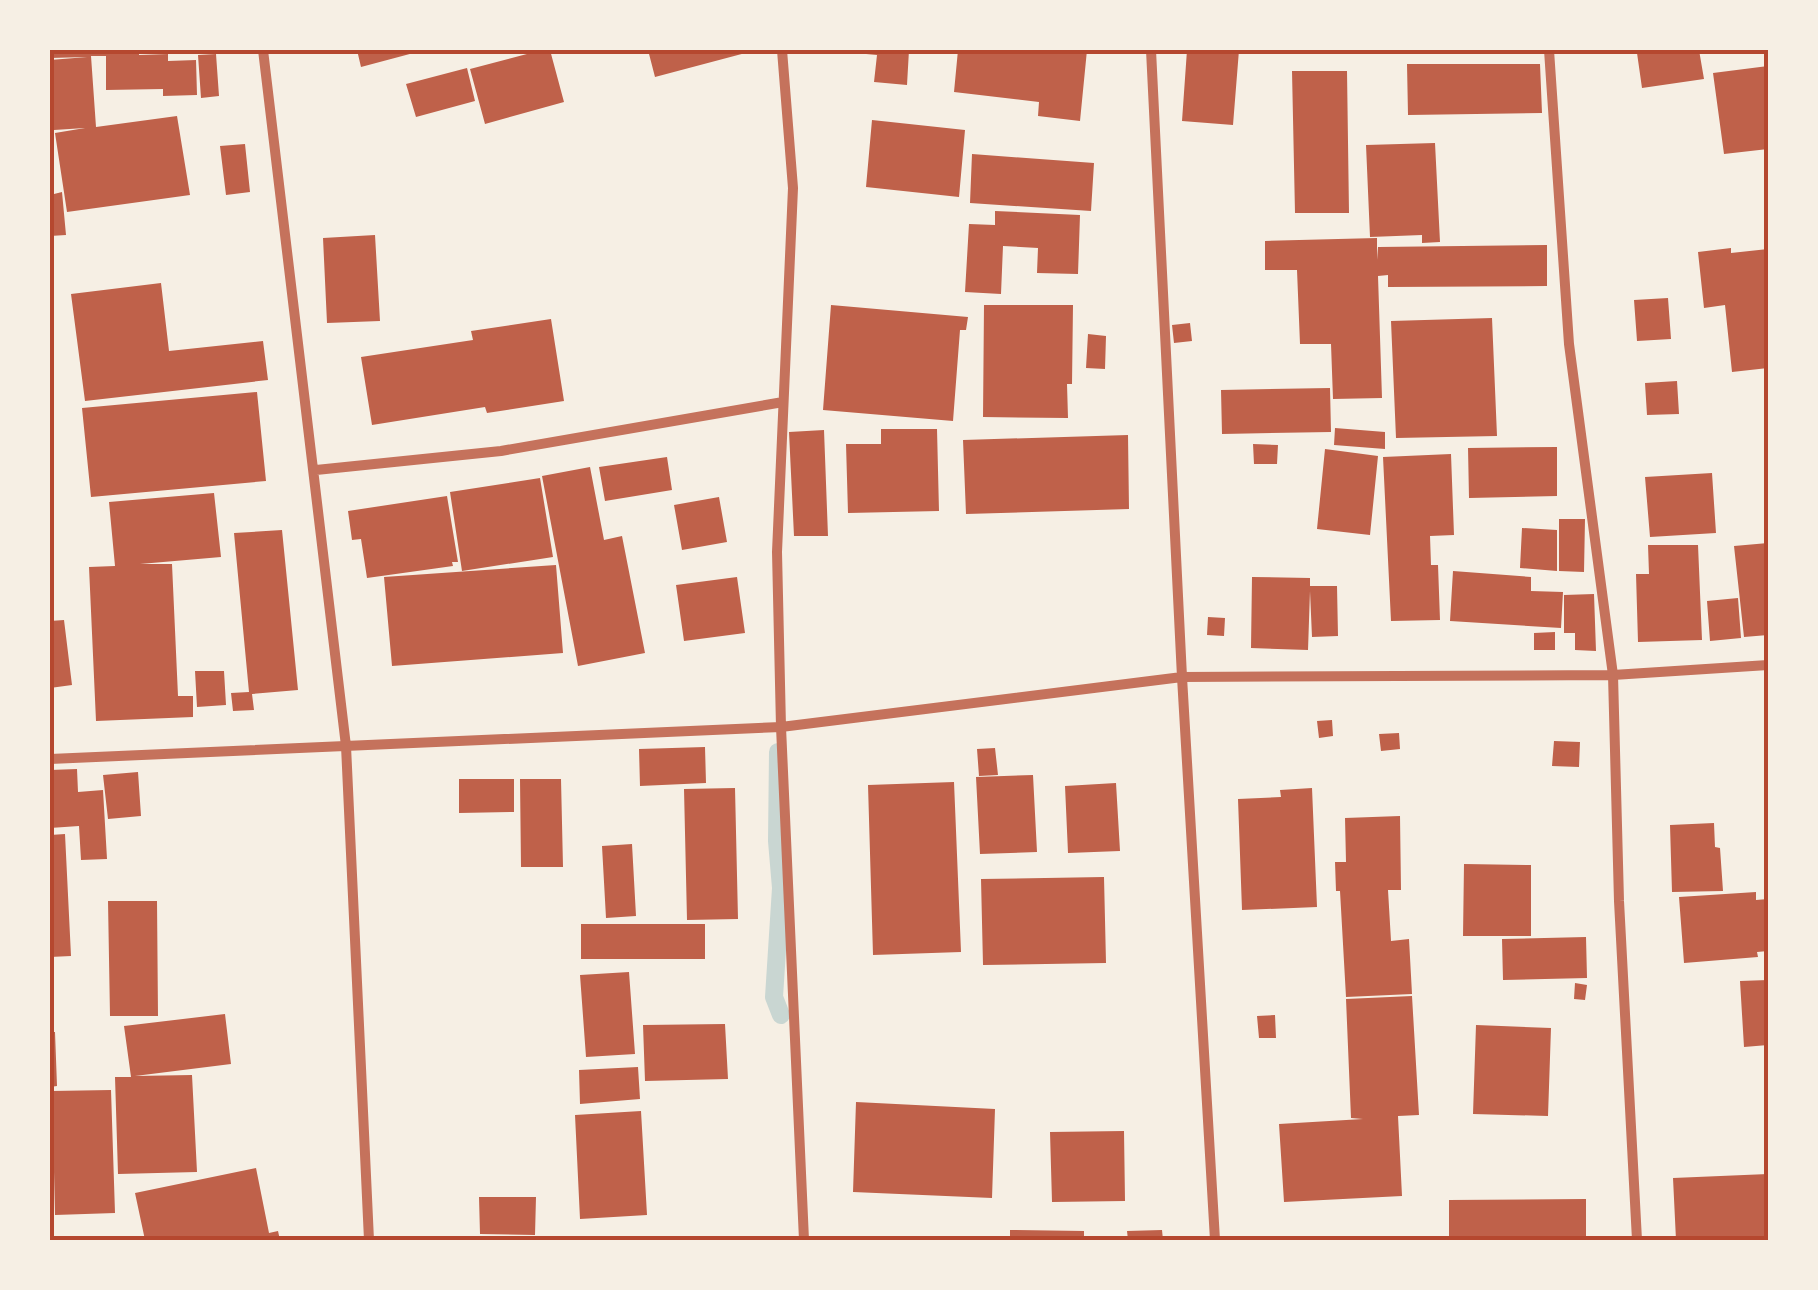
<svg xmlns="http://www.w3.org/2000/svg" width="1818" height="1290" viewBox="0 0 1818 1290" font-family="'Space Grotesk',sans-serif">
<style>
.lines{fill:none;stroke-linecap:round;stroke-linejoin:round}
.stream{stroke:#c9d6d2;stroke-width:18}
.building{fill:#bf614a}
.minor{stroke:#c5725c;stroke-width:10}
.neatline{fill:none;stroke:#b5482f;stroke-width:4}
</style>
<rect width="100%" height="100%" fill="#f6efe4"/>
<g class="lines">
<path class="stream" d="M778,752L777,841L781,888L774,997L781,1015"/>
</g>
<path class="building" d="M50,50H139V55L168,54V61L196,60L197,95L163,96V89L106,90V56H91L96,127L177,116L190,195L67,212L55,133L85,128L54,130L50,60L87,57L50,58Z
M357,50H421V51L361,67Z
M542,50H550L564,102L485,124L470,69Z
M648,50H753V51L655,77Z
M855,50H909L907,85L874,82L877,55L855,53Z
M958,50H1087L1080,121L1038,116L1039,102L954,92Z
M1187,50H1239L1233,125L1182,121Z
M1658,50H1699L1704,79L1642,88L1637,53Z
M216,54L219,96L201,98L198,55Z
M1407,64H1540L1542,113L1408,115Z
M1768,66V149L1724,154L1713,73Z
M467,68L475,101L416,117L406,84Z
M1292,71H1347L1349,213H1295Z
M872,120L965,130L959,197L866,187Z
M1435,143L1440,242L1422,243V235L1370,237L1366,145Z
M245,144L250,192L226,195L220,146Z
M972,154L1094,163L1091,211L970,203Z
M62,192L66,235L50,236V195Z
M995,211L1080,215L1078,274L1037,273L1038,248L1003,246L1001,294L965,292L969,224L995,225Z
M375,235L380,321L327,323L323,238Z
M1377,238V260L1378,247L1547,245V286L1388,287V275L1378,276L1382,398L1333,399L1331,344H1300L1297,270H1265V241Z
M1731,248V253L1768,249V368L1732,372L1725,305L1704,308L1698,252Z
M161,283L169,351L263,341L268,380L85,401L71,294Z
M1668,298L1671,339L1637,341L1634,300Z
M831,305L968,317L966,330H960L953,421L823,410Z
M984,305H1073L1072,384H1067L1068,418L983,417Z
M1492,318L1497,436L1396,438L1391,321Z
M551,319L564,401L487,413L485,407L372,425L361,357L473,340L471,331Z
M1190,323L1192,341L1174,343L1172,325Z
M1088,334L1106,336L1105,369L1086,368Z
M1677,381L1679,414L1647,415L1645,383Z
M1330,388L1331,432L1222,434L1221,390Z
M257,392L266,481L91,497L82,408Z
M1335,428L1385,432V449L1334,445Z
M881,429H937L939,511L848,513L846,444H881Z
M824,430L828,536H794L789,432Z
M1128,435L1129,509L966,514L963,440Z
M1253,444L1278,445L1277,464H1254Z
M1557,447V496L1469,498L1468,448Z
M1325,449L1378,456L1370,535L1317,529Z
M1451,454L1454,535L1430,536L1431,565H1438L1440,620L1391,621L1383,457Z
M667,457L672,490L605,501L599,467Z
M590,467L604,540L622,536L645,653L578,666L542,476Z
M1712,473L1716,533L1650,537L1645,477Z
M540,478L553,557L462,571L450,492Z
M214,493L221,557L140,564H172L178,696H193V717L96,721L89,567L115,566L109,502Z
M447,496L458,562H452L453,566L367,578L361,539L352,540L348,511Z
M719,497L727,542L682,550L674,505Z
M1559,519H1585L1584,572L1559,571Z
M1522,528L1557,530V571L1520,568Z
M282,530L298,690L252,694L254,710L233,711L231,693L249,692L234,533Z
M1768,543V635L1744,637L1734,546Z
M1648,545H1698L1702,640L1638,642L1636,574H1649Z
M556,565L563,653L392,666L384,577Z
M1453,571L1531,577V591L1563,592L1561,628L1450,621Z
M737,577L745,633L684,641L676,585Z
M1252,577L1310,578V586H1337L1338,636L1312,637L1310,591L1308,650L1251,648Z
M1594,594L1596,651L1575,650V633H1564V595Z
M1738,598L1741,638L1710,641L1707,601Z
M1208,617L1225,618L1224,636L1207,635Z
M64,620L72,685L50,688V621Z
M1555,632V650H1534V633Z
M195,671H224L226,705L197,707Z
M1332,720L1333,736L1319,738L1317,721Z
M1399,733L1400,749L1381,751L1379,734Z
M1554,741L1580,742L1579,767L1552,766Z
M705,747L706,783L640,786L639,749Z
M995,748L998,775L979,776L977,749Z
M77,769L78,792L103,790L107,859L81,860L79,826L50,828V770Z
M138,772L141,816L108,819L103,775Z
M1033,775L1037,852L980,854L976,777Z
M459,779H514V812L459,813Z
M520,779H561L563,867H521Z
M954,782L961,952L873,955L868,785Z
M1116,783L1120,851L1068,853L1065,786Z
M735,788L738,919L687,920L684,789Z
M1312,788L1317,907L1242,910L1238,799L1281,797L1280,790Z
M1400,816L1401,890H1388L1391,941L1409,939L1412,994L1346,997L1340,891H1336L1335,862H1346L1345,818Z
M1714,823L1715,847L1720,848L1723,891L1672,892L1670,825Z
M65,834L71,956L50,957V835Z
M632,844L636,916L606,918L602,846Z
M1464,864L1531,865V936H1463Z
M1104,877L1106,963L983,965L981,879Z
M1756,892V900L1768,899V951L1757,952L1758,957L1684,963L1679,897Z
M108,901H157L158,1016H110Z
M581,924H705V959H581Z
M1586,937L1587,978L1503,980L1502,939Z
M629,972L635,1054L586,1057L580,975Z
M1768,980V1045L1744,1047L1740,981Z
M1575,983L1587,985L1585,1000L1574,999Z
M1412,996L1419,1115L1398,1116L1402,1196L1284,1202L1279,1124L1363,1119L1351,1118L1346,999Z
M225,1014L231,1064L135,1076L192,1075L197,1172L118,1174L115,1077H131L124,1026Z
M1275,1015L1276,1038H1259L1257,1016Z
M725,1024L728,1079L645,1081L643,1025Z
M1476,1025L1551,1028L1548,1116L1473,1114Z
M50,1032H55L57,1086L50,1087Z
M638,1067L640,1099L580,1104L579,1070Z
M111,1090L115,1213L55,1215L54,1172H50L52,1091Z
M856,1102L995,1109L992,1198L853,1192Z
M641,1111L647,1215L580,1219L575,1115Z
M1124,1131L1125,1201L1052,1202L1050,1132Z
M256,1168L269,1233L278,1231L280,1240H145L135,1193Z
M1768,1174V1240H1676L1673,1178Z
M479,1197H536L535,1235L480,1234Z
M1586,1199V1240H1449V1200Z
M1010,1230L1084,1231V1240H1010Z
M1162,1230L1163,1240H1128L1127,1231Z"/>
<g class="lines">
<path class="minor" d="M263,50L346,746L369,1240
M782,50L793,188L777,552L781,727L804,1240
M1151,50L1182,677L1215,1240
M1549,50L1569,344L1613,675L1619,901L1637,1240
M316,470L501,451L783,402
M50,759L781,727L1182,677L1613,675L1768,665"/>
</g>
<rect width="1818" height="1290" fill="none" stroke="#f6efe4" stroke-width="105"/>
<rect x="52" y="52" width="1714" height="1186" class="neatline"/>
</svg>
